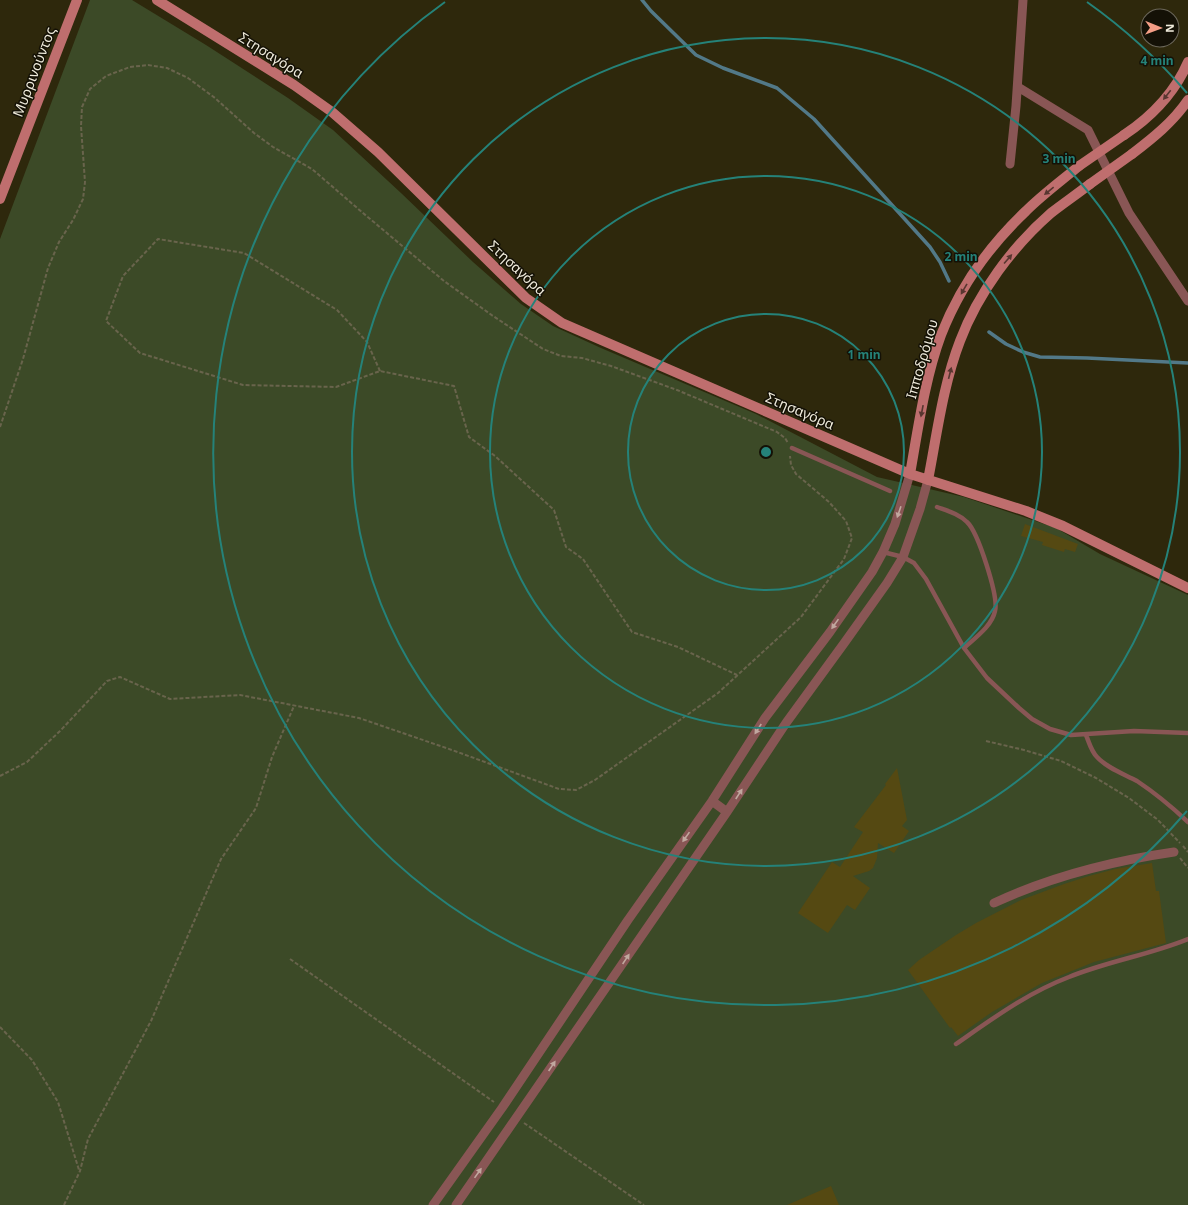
<svg xmlns="http://www.w3.org/2000/svg" width="1188" height="1205" viewBox="0 0 1188 1205" font-family="'Noto Sans',sans-serif">
<style>
.green{fill:#3c4a27}
.lines{fill:none;stroke-linecap:round;stroke-linejoin:round}
.stream{stroke:#527988;stroke-width:3.5}
.building{fill:#554912}
.path{stroke:#69644c;stroke-width:2;stroke-dasharray:4 2;stroke-linecap:butt}
.lane{stroke:#895655;stroke-width:4.5}
.street{stroke:#895655;stroke-width:9}
.secondary{stroke:#bf6e6e;stroke-width:10}
.secondary-bridge{stroke:#bf6e6e;stroke-width:10}
.oneway{fill:#583630}
.oneway2{fill:#c1a89f}
.ring{fill:none;stroke:#258279;stroke-width:2}
.labels{text-anchor:middle;stroke-width:3;stroke-linejoin:round;paint-order:stroke}
.street-label{font-size:14px;fill:#efebdb;stroke:#141106}
.centre{fill:#258279;stroke:#141106;stroke-width:2}
.ring-label{font-size:12px;text-anchor:middle;font-weight:bold;fill:#258279;stroke:#141106;stroke-width:3;stroke-linejoin:round;paint-order:stroke}
</style>
<rect width="100%" height="100%" fill="#2e280c"/>
<path class="green" d="M90,0H132L206,45L288,98L333,130L401,193L473,262L521,304L553,326L601,348L756,414L877,477L964,497L1056,528L1100,554L1188,595V1205H0V239Z"/>
<g class="lines">
<path class="stream" d="M642,0L651,11L696,55L723,68L777,88L814,119L930,247L940,262L949,281
M989,332L1006,344L1023,352L1040,357L1087,358L1188,363"/>
</g>
<path class="building" d="M1025,524L1078,544L1075,552L1065,549L1064,552L1042,545L1043,542L1021,536Z
M897,768L907,820L902,826L909,831L894,853L878,843L877,858L873,868L869,871L853,876L870,888L855,910L847,905L828,933L798,913L832,862L840,867L863,832L854,827L886,785L885,784Z
M1152,863L1156,891H1159L1166,943L1094,962L1042,983L992,1012L958,1036L951,1027L950,1028L908,970L919,960L956,935L976,923L1021,900L1064,884L1089,876L1115,869Z
M831,1186L839,1205H787Z"/>
<g class="lines">
<path class="path" d="M380,371L367,342L337,310L244,253L158,239L123,276L106,321L140,353L243,385L336,387L380,371L454,386L469,437L495,456L554,510L566,547L583,559L632,632L678,647L737,675
M0,427L23,359L48,268L59,242L73,220L83,199L85,182L81,126L82,107L90,89L106,76L130,67L148,65L167,68L188,78L215,98L254,133L273,147L312,169L363,213L444,281L493,316L543,349L561,356L582,358L611,366L677,390L777,432L785,438L788,443
M986,741L1024,750L1061,761L1096,778L1129,798L1158,820L1180,843
M0,776L27,762L60,731L107,681L120,677L170,699L240,695L359,718L452,750L559,789L576,790L595,780L718,693L801,617L844,559L852,538L846,521L829,502L796,474L791,465L790,456
M1183,846L1188,852
M1180,858L1188,868
M290,959L494,1102
M0,1027L32,1060L58,1102L79,1170
M524,1123L644,1205
M64,1205L80,1171L88,1139L151,1021L221,859L256,808L272,757L294,706"/>
<path class="lane" d="M792,448L890,491
M937,507C948,511 959,514 967,522C978,532 999,597 995,611C992,626 975,638 964,648
M883,552L903,557L914,563L926,579L964,648L987,678L1019,708L1032,719L1050,729L1071,735L1134,731L1188,733
M1086,735C1089,742 1091,751 1097,757C1107,768 1124,774 1137,781C1155,793 1172,807 1188,822
M956,1044C992,1019 1027,993 1069,977C1108,961 1149,955 1188,939"/>
<path class="street" d="M1018,87L1088,130L1129,213L1188,301
M1010,164L1016,106L1023,0
M712,801L727,812
M994,903C1052,876 1112,861 1174,852
M433,1205L502,1108L628,920L712,801L765,718L830,632L872,572L883,552L895,524L910,474
M456,1205L727,812L786,723L845,642L887,583L903,557L920,509L928,480"/>
<path class="secondary" d="M157,0L294,85L332,112L378,152L526,298L562,323L910,474L1026,511L1063,526L1188,588
M1124,135C1151,117 1175,92 1188,62
M1132,154C1153,138 1173,122 1188,100
M0,199L77,0
M910,474C918,429 925,378 941,335C959,289 989,246 1026,211C1042,195 1061,181 1079,166
M928,480C937,434 943,385 960,341C978,293 1013,246 1051,213C1064,203 1077,194 1090,184"/>
<path class="secondary-bridge" d="M1079,166L1124,135
M1090,184L1132,154"/>
</g>
<defs><path id="oneway-solid" d="M-6-.8H1V-3.2L6.5 0L1 3.2V.8H-6Z"/></defs>
<g class="oneway">
<use href="#oneway-solid" transform="translate(1167 95) rotate(128)"/>
<use href="#oneway-solid" transform="translate(1049 191) rotate(141)"/>
<use href="#oneway-solid" transform="translate(1008 259) rotate(-49)"/>
<use href="#oneway-solid" transform="translate(964 289) rotate(120)"/>
<use href="#oneway-solid" transform="translate(950 373) rotate(-76)"/>
<use href="#oneway-solid" transform="translate(922 411) rotate(101)"/>
</g>
<g class="oneway2">
<use href="#oneway-solid" transform="translate(899 512) rotate(109)"/>
<use href="#oneway-solid" transform="translate(835 624) rotate(125)"/>
<use href="#oneway-solid" transform="translate(758 729) rotate(123)"/>
<use href="#oneway-solid" transform="translate(739 794) rotate(-57)"/>
<use href="#oneway-solid" transform="translate(686 837) rotate(125)"/>
<use href="#oneway-solid" transform="translate(626 959) rotate(-56)"/>
<use href="#oneway-solid" transform="translate(552 1066) rotate(-56)"/>
<use href="#oneway-solid" transform="translate(478 1173) rotate(-55)"/>
</g>
<g class="ring">
<circle cx="766" cy="452" r="138"/>
<circle cx="766" cy="452" r="276"/>
<circle cx="766" cy="452" r="414"/>
<path d="M1187 811A553 553 0 1 1 445 2M1087 2A553 553 0 0 1 1187 93"/>
</g>
<g class="labels">
<g class="street-label">
<text transform="translate(271 55) rotate(32)" y="5">Στησαγόρα</text>
<text transform="translate(34 72) rotate(-69)" y="5">Μυρρινούντος</text>
<text transform="translate(517 268) rotate(43)" y="5">Στησαγόρα</text>
<text transform="translate(922 359) rotate(-74)" y="5">Ιπποδρόμου</text>
<text transform="translate(800 411) rotate(23)" y="5">Στησαγόρα</text>
</g>
</g>
<circle cx="766" cy="452" r="6" class="centre"/>
<g class="ring-label">
<text x="1157" y="65">4 min</text>
<text x="1059" y="163">3 min</text>
<text x="961" y="261">2 min</text>
<text x="864" y="359">1 min</text>
</g>
<g transform="translate(1160 28) rotate(91)"><circle r="19" fill="#141106" stroke="#6c685b"/>
<path d="M0-3L7 15L0 10L-7 15Z" fill="#f49e86"/>
<text y="-6" font-size="11" font-weight="bold" text-anchor="middle" fill="#efebdb">N</text>
</g>
</svg>
